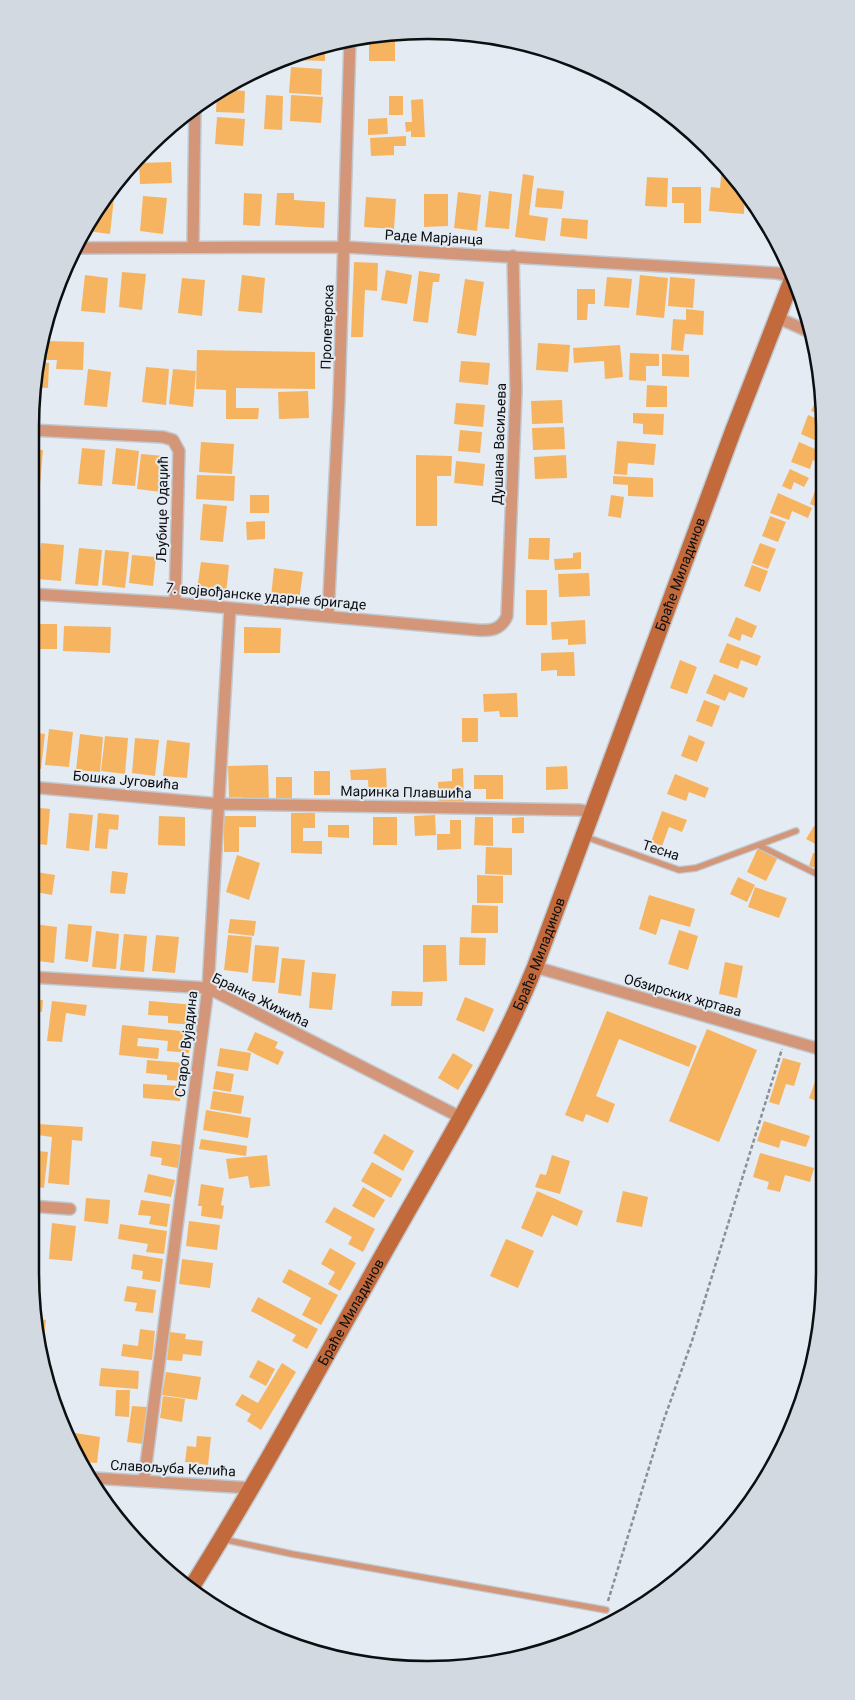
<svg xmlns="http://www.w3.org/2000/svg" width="855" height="1700" viewBox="0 0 855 1700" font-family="Roboto,sans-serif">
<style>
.building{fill:#f7b460}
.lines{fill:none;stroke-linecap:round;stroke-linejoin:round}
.service-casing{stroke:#c1c8cf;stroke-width:8}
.minor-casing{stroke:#c1c8cf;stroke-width:14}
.secondary-casing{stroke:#c1c8cf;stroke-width:19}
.path{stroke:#8b9096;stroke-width:2.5;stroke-dasharray:4 2.5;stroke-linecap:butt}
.service{stroke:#d39679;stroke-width:5.5}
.minor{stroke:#d39679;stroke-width:11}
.secondary{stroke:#c26a3c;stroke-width:16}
.labels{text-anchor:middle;stroke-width:4;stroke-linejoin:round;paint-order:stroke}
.street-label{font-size:14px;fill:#0c0f11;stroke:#e4ebf3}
.rim{fill:none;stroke:#0c0f11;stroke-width:2.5}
</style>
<rect width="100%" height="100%" fill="#e4ebf3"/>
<path class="building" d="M416,32V38L403,39V33Z
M395,34V61H369V35Z
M325,45V61L293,60L294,54L299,51Z
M291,67L322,69L321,95L289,93Z
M220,89L245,91L244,113L216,112L217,92Z
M266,95L283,96L282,130L264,129Z
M291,95L323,97L321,123L290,121Z
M389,96H403V115H389Z
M423,99L425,137H411V131L406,132L405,122H412L411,100Z
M217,117L245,119L243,146L215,144Z
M387,118L388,134L368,135V119Z
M406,136V146H394V155L371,156L370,138Z
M171,162L172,183L140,184L139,163Z
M722,165L733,178L732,188H742L745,192L744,214L709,211L711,187L720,188Z
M523,174L534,176L529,215L548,218L545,241L515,237Z
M647,177L668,178L667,207L645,206Z
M672,187H701V223H684V203H672Z
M537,188L564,191L562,209L535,207Z
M489,191L512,194L509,229L485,227Z
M458,192L481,195L477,231L454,228Z
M244,193L262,194L260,226L243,225Z
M277,193H294V200L325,202L324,228L275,225Z
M424,194H448V226L424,227Z
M143,196L167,198L163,234L140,231Z
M105,197L114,198L110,234L87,231V225Z
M366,197L396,199L394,229L364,227Z
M562,218L588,220L587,239L560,236Z
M354,262L378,263L377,291L365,290L363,337H351Z
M386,270L412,275L407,304L381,300Z
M419,271L440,274L439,282H433L428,323L413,321Z
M122,272L146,274L142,310L119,307Z
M85,275L108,278L105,313L81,311Z
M242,275L265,278L262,313L238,311Z
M640,275L668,278L664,318L636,315Z
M607,277L632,279L629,308L604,306Z
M670,277L695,279L693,308L668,306Z
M182,278L205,280L202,316L178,313Z
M465,279L484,282L476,336L457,333Z
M577,289H595V304H588L587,320H577Z
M686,309L704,311L703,335L685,334L683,351L671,350L673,319L686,320Z
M46,341L84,342L83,370L56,369L57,360H45Z
M538,343L570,345L568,372L536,370Z
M620,345L623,377L605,379L604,361L574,363L573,348Z
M197,350L315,352V389L236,388V408H259L258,419H226V390L196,389Z
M630,353L659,354V366H646V381L629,380Z
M662,354L689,355V377L662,376Z
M461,361L490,363L488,385L459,382Z
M37,362L49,363L48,388L33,387Z
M146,367L169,369L166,405L142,402Z
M88,369L111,372L107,407L84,405Z
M173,369L196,371L193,407L169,404Z
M647,385L667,386V407H646Z
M308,391L309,418L279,419L278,392Z
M819,392L822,393V415L811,411Z
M562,400L563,423L532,424L531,401Z
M456,403L485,405L483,427L454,424Z
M633,413L664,414L663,435L643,434V424L633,423Z
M808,415L822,421V436L819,442L801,434Z
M564,427L565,449L533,450L532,428Z
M460,430L482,432L480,453L458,451Z
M617,441L656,444L654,465L628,463L627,475L614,474Z
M201,442L234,444L232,474L199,472Z
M799,442L822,452V464L813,460L810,469L791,462Z
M82,448L105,450L102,486L78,484Z
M116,448L139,451L135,486L112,484Z
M31,449L43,450L40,485L31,484Z
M141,454L164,456L161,492L137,489Z
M416,455L452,456L451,476H437V526H416Z
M566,455L567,478L535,479L534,457Z
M456,461L485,464L483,486L454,483Z
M790,469L809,478L804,487L794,482L791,490L782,486Z
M197,475L235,476L234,501L196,499Z
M613,476L653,478V497L628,496V485L613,484Z
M820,478L822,479V509L810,504Z
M778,493L812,508L808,518L792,511L789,520L770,513Z
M250,495H269V513H250Z
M611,495L624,497L621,518L608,516Z
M203,504L227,506L223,542L200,540Z
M770,516L786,522L778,542L762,536Z
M265,521V539L247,540L246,522Z
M529,538H550L549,560L528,559Z
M31,540H35V581H31Z
M41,543L64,545L61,581L37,579Z
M760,543L776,549L768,569L752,563Z
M79,548L102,550L98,586L75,584Z
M105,550L129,552L125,588L102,585Z
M581,552V569L555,570L554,559L573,558V553Z
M132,555L156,557L153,586L129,583Z
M201,562L229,565L226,594L197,590Z
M752,565L768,571L760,592L744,586Z
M274,568L303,572L299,600L271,597Z
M589,573L590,596L559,597L558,574Z
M526,590H547V625H526Z
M736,617L757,626L752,638L742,634L740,641L728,636Z
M585,620L586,644L568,645V639L552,640L551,622Z
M31,624H57V649H32Z
M64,626L111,627L110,653L63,651Z
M244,627L281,628L280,653H244Z
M727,643L761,656L757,666L741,660L738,669L719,662Z
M574,652L575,676H557V670L541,671V653Z
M680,660L697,667L687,694L670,688Z
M714,674L748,688L744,698L729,692L725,701L706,693Z
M517,693L518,717H500L499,711L484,712L483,694Z
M704,700L720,706L712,727L696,721Z
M462,718H478V742H462Z
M49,729L73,732L69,767L45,765Z
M31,732L45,734L41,769L30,768Z
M80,734L103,737L100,772L76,770Z
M689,735L705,742L697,762L681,756Z
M105,736L128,738L125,774L101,771Z
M135,738L159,740L155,776L132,773Z
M167,740L190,743L187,778L163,776Z
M268,765L269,803H242V797H229L228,766Z
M567,766L568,789L546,790V767Z
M386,768L387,795L369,796L368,780H351L350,770Z
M463,768L464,806L439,807L438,782L452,781V769Z
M314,771H330V795H314Z
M675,774L709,788L705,798L689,792L686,801L667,794Z
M474,775H503V799H486V789H474Z
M276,777H292V801H276Z
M30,807L50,809L47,845L30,843Z
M662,811L687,820L682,832L669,827L662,846L651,842Z
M69,813L93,815L89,851L66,848Z
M98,813L119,815L118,830L109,829L107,849L95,848Z
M291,813H315V828H303V841H322V854L291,853Z
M435,815L436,835L415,836L414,816Z
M159,816L185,817V846L158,845Z
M224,816H256V827H239V852H224Z
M373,817H397V845H373Z
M475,817H493V846L474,845Z
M524,817V833H512V818Z
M450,820H461V849L437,850V834H450Z
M328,825H349V838L328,837Z
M814,826L823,832V848L806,839Z
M486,847L512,848V875L485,874Z
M758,848L778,857L766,881L747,872Z
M813,853L823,856V870L809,866Z
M237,855L260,863L249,900L226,892Z
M30,871L55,875L52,895L30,891Z
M112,871L128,873L125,894L110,893Z
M477,875L503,876V903H477Z
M738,877L755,885L747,902L730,894Z
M755,887L787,898L779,918L748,907Z
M649,895L695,909L690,927L661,919L656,935L639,929Z
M472,905L498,906V933H471Z
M230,919L256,921L254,936L228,933Z
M34,924L57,927L54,963L30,960Z
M68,924L92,926L88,962L65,959Z
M679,930L698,936L688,970L668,964Z
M96,931L119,934L116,969L92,967Z
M124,934L147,936L144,972L120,970Z
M156,935L179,937L175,973L152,971Z
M228,935L252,937L248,973L224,970Z
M460,937L486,938L485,965H459Z
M255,945L279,947L275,983L252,981Z
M423,945H446L447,981L423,982Z
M282,958L305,960L301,996L278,993Z
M725,962L743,966L737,998L719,994Z
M312,972L336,974L332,1010L309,1008Z
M392,991L423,992L422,1006H391Z
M465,997L494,1009L484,1032L456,1020Z
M30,999L43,1000L42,1012L37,1011L35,1027L30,1026Z
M52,1001L87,1005L85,1016L66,1013L62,1042L47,1041Z
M149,1001L195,1005L194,1025L168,1023V1016L148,1015Z
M607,1011L697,1046L689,1067L619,1039L596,1096L615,1104L608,1123L586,1114L583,1122L565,1115Z
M122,1025L191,1032L189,1053L167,1051L168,1041L138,1038L137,1046L159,1048L158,1059L119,1055Z
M707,1029L757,1050L719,1142L669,1121Z
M255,1032L278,1042L275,1048L284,1052L278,1065L247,1050Z
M220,1048L251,1053L248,1071L217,1066Z
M453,1053L473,1065L458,1090L438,1078Z
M783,1058L801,1063L794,1086L786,1084L779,1105L769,1102Z
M147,1060L184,1063L182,1081L167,1080V1075L146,1073Z
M216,1071L234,1074L231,1092L213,1089Z
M819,1071L824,1072L822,1103L809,1098Z
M143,1084L181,1086L180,1101L143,1098Z
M213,1091L244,1096L241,1114L210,1109Z
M206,1110L251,1118L248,1138L203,1130Z
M764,1121L810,1136L806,1147L781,1140L779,1148L757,1141Z
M38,1124L83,1127L82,1141L72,1140L69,1185L48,1183L52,1137L37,1135Z
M384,1134L414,1151L403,1171L373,1153Z
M201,1139L247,1146L246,1156L199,1149Z
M152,1141L182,1145L178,1168L161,1165L162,1158L150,1156Z
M30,1150L48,1152L44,1188L30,1186Z
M760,1153L814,1168L810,1182L785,1175L780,1192L767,1189L769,1182L753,1177Z
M267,1155L270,1186L250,1188L248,1176L229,1179L226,1159Z
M552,1155L570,1161L560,1194L535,1187L540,1174L546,1175Z
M372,1162L402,1179L391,1198L361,1181Z
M148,1174L175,1180L171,1197L144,1192Z
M201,1184L224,1188L221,1205L224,1206L222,1219L201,1216L202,1206H198Z
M363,1187L385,1200L374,1218L352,1206Z
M537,1191L583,1211L577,1226L552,1215L542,1237L521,1228Z
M623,1191L648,1197L642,1227L616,1222Z
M86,1198L110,1200L108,1224L84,1221Z
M141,1200L170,1204L167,1227L149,1224L151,1216L138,1215Z
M334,1207L375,1229L363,1252L348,1244L352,1237L325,1222Z
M189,1221L220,1225L217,1250L186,1246Z
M52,1223L76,1226L72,1261L49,1259Z
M120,1224L167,1231L164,1254L146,1252L148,1244L118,1239Z
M506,1239L534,1251L518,1288L490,1276Z
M330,1248L356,1263L340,1291L328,1284L335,1272L321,1264Z
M133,1254L163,1259L160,1282L142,1279L143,1271L131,1269Z
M182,1259L213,1263L210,1288L179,1284Z
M289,1269L338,1295L321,1325L302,1315L311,1298L282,1282Z
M127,1286L156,1290L153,1313L135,1311L137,1303L124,1301Z
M258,1297L318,1329L307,1349L292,1341L296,1335L251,1311Z
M38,1319L46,1320L44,1339L41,1338Z
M140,1329L155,1331L152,1360L121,1356L123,1344L138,1346Z
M170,1332L186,1334L185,1339L203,1341L201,1356L183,1354L182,1361L167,1360Z
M258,1360L275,1369L266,1386L249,1377Z
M282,1363L296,1372L261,1430L247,1421L251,1414L235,1405L242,1394L258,1403Z
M101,1368L139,1371L138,1389L99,1386Z
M166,1372L201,1377L197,1400L162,1395Z
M116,1390H130L129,1417L115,1416Z
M163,1396L185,1399L182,1422L160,1418Z
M132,1406L147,1407L143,1444L127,1442Z
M75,1433L100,1437L97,1463L84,1462L74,1443Z
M197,1436L211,1437L208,1465L185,1462L187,1446L196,1447Z"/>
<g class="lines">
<g class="service-casing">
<path id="service" d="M586,837L679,870L696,868L796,831
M760,846L823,877
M222,1539L292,1554L606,1610"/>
</g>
<g class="minor-casing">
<path id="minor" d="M193,246L195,108
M74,248L345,247L776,273L792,276
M776,317L812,333
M31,430L163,437L173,440L179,451L175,603
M31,594L175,603L477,630C491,631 501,630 507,616L516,391L513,256
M328,616L339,400L350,39
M30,787L219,804L579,810L592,812
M535,967L823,1050
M30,977L208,988L460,1117
M30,1206L70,1209
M93,1478L251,1488
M144,1480L208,988L230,608"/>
</g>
<g class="secondary-casing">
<g id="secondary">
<path id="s1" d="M191,1588C260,1478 321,1364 385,1251C437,1158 495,1066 535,967L733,431L793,277"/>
</g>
</g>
<path class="path" d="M608,1601L663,1422L692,1341L782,1049"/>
<use href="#service" class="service"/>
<use href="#minor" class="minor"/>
<use href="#secondary" class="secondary"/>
</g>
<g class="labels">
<g class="street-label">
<text transform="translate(434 237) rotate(3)" y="5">Раде Марјанца</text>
<text transform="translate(327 327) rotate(-88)" y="5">Пролетерска</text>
<text transform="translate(499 444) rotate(-88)" y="5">Душана Васиљева</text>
<text transform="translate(162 509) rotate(-89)" y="5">Љубице Одаџић</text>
<text dy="5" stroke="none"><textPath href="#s1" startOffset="1129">Браће Миладинов</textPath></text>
<text transform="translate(266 596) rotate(5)" y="5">7. војвођанске ударне бригаде</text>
<text transform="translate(126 780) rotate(5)" y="5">Бошка Југовића</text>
<text transform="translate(406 792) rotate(1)" y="5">Маринка Плавшића</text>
<text transform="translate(661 850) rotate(18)" y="5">Тесна</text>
<text dy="5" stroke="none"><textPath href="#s1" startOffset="724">Браће Миладинов</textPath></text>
<text transform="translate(683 995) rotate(16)" y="5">Обзирских жртава</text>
<text transform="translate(261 1000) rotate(26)" y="5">Бранка Жижића</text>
<text transform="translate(186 1044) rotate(-83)" y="5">Старог Вујадина</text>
<text dy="5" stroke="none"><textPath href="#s1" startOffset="319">Браће Миладинов</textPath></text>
<text transform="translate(173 1468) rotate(3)" y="5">Славољуба Келића</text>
</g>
</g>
<path d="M0 0H855V1700H0ZM427 39H428A388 388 0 0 1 816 427V1273A388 388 0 0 1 428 1661H427A388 388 0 0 1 39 1273V427A388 388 0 0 1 427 39Z" fill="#d3d9e1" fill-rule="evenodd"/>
<path class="rim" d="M427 39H428A388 388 0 0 1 816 427V1273A388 388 0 0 1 428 1661H427A388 388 0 0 1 39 1273V427A388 388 0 0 1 427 39Z"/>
</svg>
